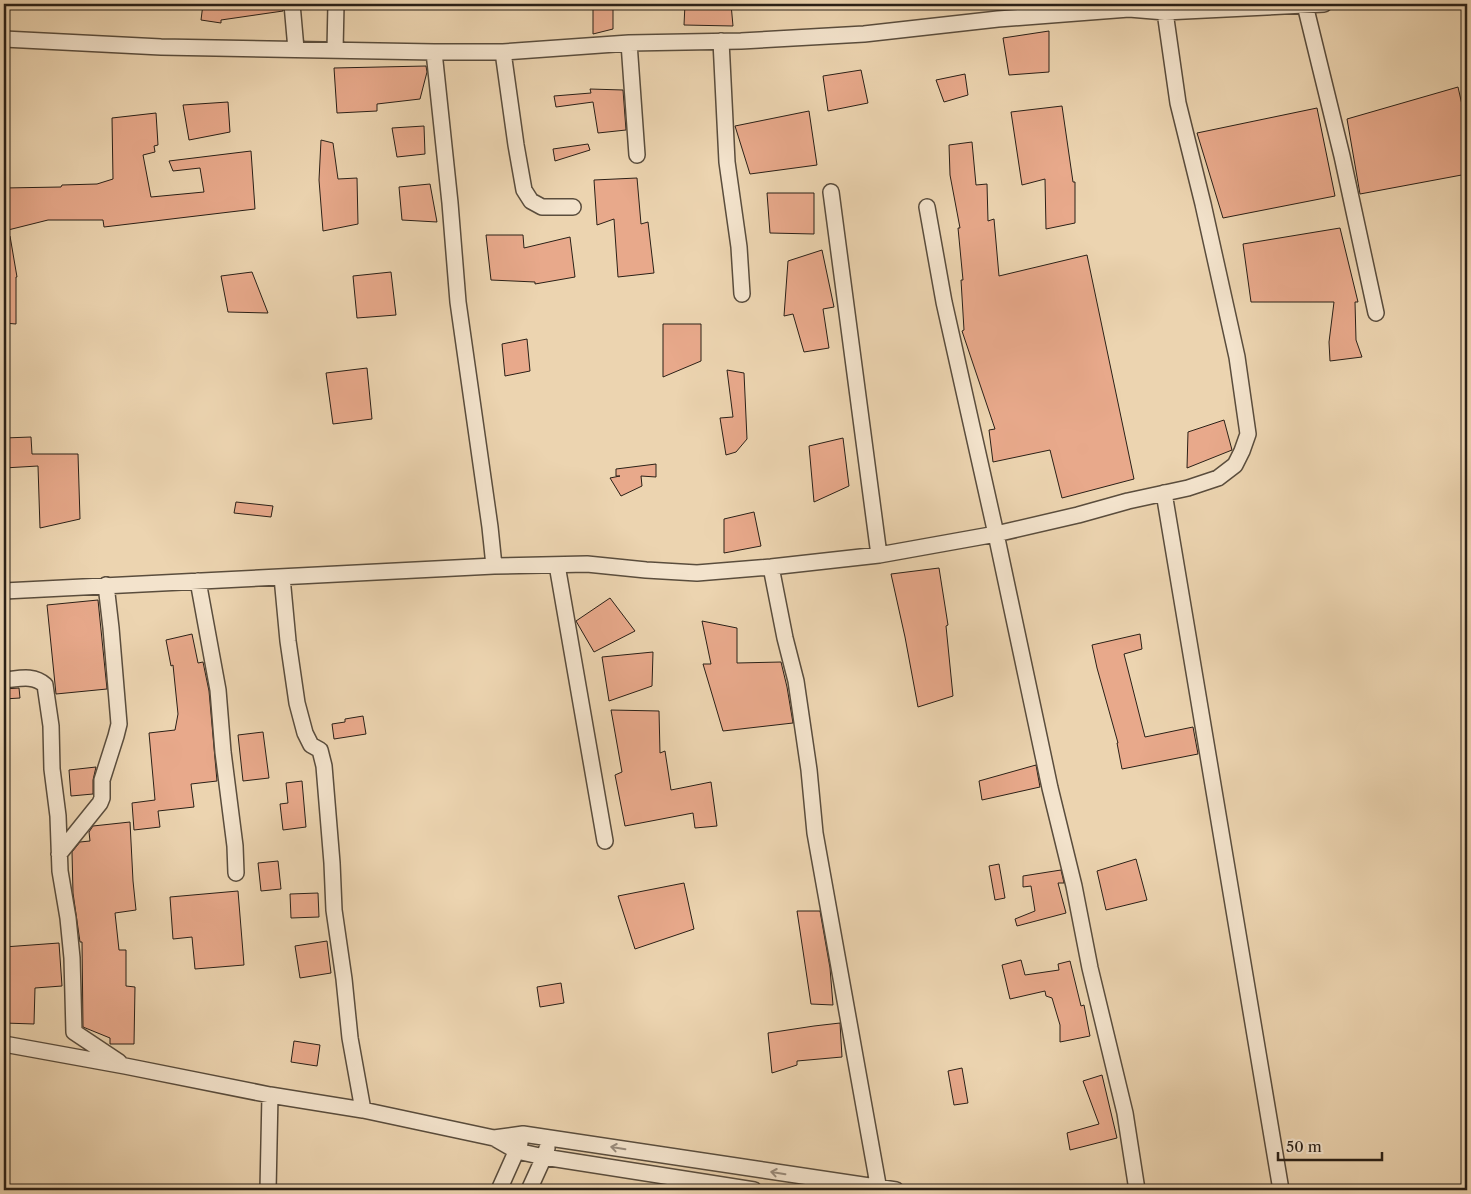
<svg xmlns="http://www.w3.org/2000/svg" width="1471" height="1194" viewBox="0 0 1471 1194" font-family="'Libre Caslon Text',serif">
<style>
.building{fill:#e8a98b;stroke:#2a2017}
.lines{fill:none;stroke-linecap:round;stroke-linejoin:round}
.minor-casing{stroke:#5a4d3d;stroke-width:18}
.minor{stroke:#f3e3cc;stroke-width:15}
.oneway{stroke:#998b7b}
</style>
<rect width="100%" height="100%" fill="#ecd4b0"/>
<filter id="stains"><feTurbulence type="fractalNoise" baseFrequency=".004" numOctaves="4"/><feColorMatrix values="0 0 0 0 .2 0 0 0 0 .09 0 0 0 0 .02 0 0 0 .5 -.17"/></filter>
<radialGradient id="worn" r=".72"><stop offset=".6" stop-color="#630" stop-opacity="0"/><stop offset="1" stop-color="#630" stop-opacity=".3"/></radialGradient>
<path class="building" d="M203,4H283V11L221,20V23L201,20Z
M593,4H613V29L593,34Z
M685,4H731L733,26L684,25Z
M1049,31V72L1009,75L1003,38Z
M426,66L427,72L420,99L377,104V111L337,113L334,68Z
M861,70L868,103L828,111L823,76Z
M965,74L968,95L944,102L936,80Z
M1458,87L1467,127V174L1360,194L1347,119Z
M590,89L623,90L626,130L598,133L593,102L556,107L554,96L591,93Z
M228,102L230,132L189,140L183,105Z
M1062,106L1073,182H1075V223L1046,229L1045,179L1022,185L1011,112Z
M1317,108L1335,196L1223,218L1197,133Z
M809,111L817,165L750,174L735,126Z
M156,113L158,145L154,146L155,152L143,155L151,197L204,192L200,168L173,171L169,161L251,151L255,209L104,227L103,220H48L4,231V188L61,187L62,185L97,184L113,179L112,118Z
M424,126L425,154L397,157L392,128Z
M321,140L333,143L338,179L357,178L358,224L323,231L319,180Z
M972,142L976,185L987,184L988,221L994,219L999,276L1087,255L1134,479L1062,498L1050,450L993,462L989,430L995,429L962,331L964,330L961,280H963L958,228H960L950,175L949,145Z
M588,144L590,150L555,161L553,149Z
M637,178L641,224L648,222L654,273L618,277L614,219L597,225L594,180Z
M430,184L437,222L402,220L399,187Z
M767,193H814V234L770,233Z
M1340,228L1358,302H1355L1356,340L1362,357L1330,361L1329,342L1334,302H1251L1243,244Z
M486,235H523L524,248L570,237L575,277L535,284V282L491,280Z
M10,236L17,277H16V324L4,323V237Z
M822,250L834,307L823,309L829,348L804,352L793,314L784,316L788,261Z
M252,272L268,313L228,312L221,276Z
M391,272L396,315L357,318L353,276Z
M663,324H701V361L663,377Z
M527,339L530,371L505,376L502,344Z
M367,368L372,419L333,424L326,373Z
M727,370L744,373L747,439L736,452L726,455L720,418L733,417Z
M1224,420L1232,450L1187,468L1188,432Z
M31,437L32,454H78L80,519L40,528L38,466L4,468V438Z
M843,438L849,486L814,502L809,446Z
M656,464V477L641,476L642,486L621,496L610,478L620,476H616V469Z
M236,502L273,506L271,517L234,513Z
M754,512L761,546L724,553V519Z
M939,568L948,625L946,626L953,696L918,707L905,637L891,574Z
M610,598L635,631L594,652L576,621Z
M98,600L107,689L56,694L47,605Z
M702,621L737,628V663L781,662L787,687L793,723L723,731L703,664H711Z
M192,634L198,663L203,662L209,691L217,781L191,784L194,807L158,811L160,827L134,830L132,803L155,800L149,733L175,730L178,714L173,665L171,666L166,640Z
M1140,634L1142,649L1124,654L1145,737L1193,727L1198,754L1122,769L1117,743H1118L1097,668L1092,645Z
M653,652L652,686L609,701L602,657Z
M19,688L20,698L4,699V689Z
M611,710L659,711L660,753L665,751L671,790L711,782L717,826L695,828L693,813L625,826L615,775L622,772Z
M363,716L366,734L334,739L332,724L345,722V719Z
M263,732L269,778L243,781L238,735Z
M1036,765L1040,787L982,800L979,781Z
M96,767L93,780V794L71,796L69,770Z
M302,781L306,827L283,830L280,804L288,803L286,783Z
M130,822L133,881L136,910L115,913L119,950H126V986L135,987L134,1044H110V1038L83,1027L82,942H80L73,893L72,852L80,842L90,841L89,832L93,826Z
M1136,859L1147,900L1106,910L1097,871Z
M278,861L281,889L261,891L258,863Z
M999,864L1005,898L995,900L989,866Z
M1061,870L1064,883H1058L1066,913L1017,926L1015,919L1035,911L1031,886L1023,887V876Z
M684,883L694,929L635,949L618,896Z
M238,891L244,965L195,969L192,937L173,939L170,897Z
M318,893L319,917L291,918L290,894Z
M797,911H820L830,968L833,1005L811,1004Z
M327,941L331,973L300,978L295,946Z
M59,943L62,986L35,988L34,1024L4,1023V947Z
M1021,960L1025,975L1059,970L1058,964L1070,961L1081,1006L1084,1005L1090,1036L1060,1042V1025L1052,998L1046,996L1045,991L1010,999L1002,965Z
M561,983L564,1003L540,1007L537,987Z
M840,1023L842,1057L797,1061V1065L772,1073L768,1033L814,1026Z
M294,1041L320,1045L317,1066L291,1062Z
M962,1068L968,1103L954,1105L948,1071Z
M1102,1075L1117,1138L1070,1150L1067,1133L1099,1124L1083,1081Z"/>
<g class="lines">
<g class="minor-casing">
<path id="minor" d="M292,4L296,49
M1305,5L1342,156L1376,313
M4,39L161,47L434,52H503L629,43L741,41L864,34L998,19L1129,9L1165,12L1324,4
M721,41L727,162L739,247L742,294
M629,43L637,155
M335,50L336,4
M434,52L450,203L458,302L490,527L494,566
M503,52L516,145L524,190L531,201L542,207H573
M831,192L879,555
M927,207L944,302L996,534L1050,788L1074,886L1090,968L1125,1113L1137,1190
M1164,493L1281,1190
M557,565L605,841
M771,567L785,638L796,681L809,770L815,833L879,1190
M282,577L288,641L297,703L305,733L311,745L320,750L324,766L332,863L334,910L344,979L350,1038L363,1110
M198,581L218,690L223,752L235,846L236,873
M4,591L494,566L587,564L646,570L697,573L771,567L879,555L996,534L1078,515L1128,501L1188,488L1218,478L1235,465L1242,451L1248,434L1237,357L1203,204L1178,103L1165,12
M4,680C18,679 33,674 45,685L51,726L52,769L58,816L60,871L68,918L72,958L74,1032L119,1062
M59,854L100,803L102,798V780L116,736L119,724L111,628L106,585
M4,1044L125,1066L270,1095L363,1110L494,1138L517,1151L544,1157L754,1190
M494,1138L523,1134L896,1190
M268,1190L270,1095
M499,1190L520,1143
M529,1190L544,1157L547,1148"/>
</g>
<use href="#minor" class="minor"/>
</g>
<defs><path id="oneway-shaft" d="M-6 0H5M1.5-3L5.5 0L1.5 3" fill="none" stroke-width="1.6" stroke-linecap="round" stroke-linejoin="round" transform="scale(1.25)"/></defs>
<g class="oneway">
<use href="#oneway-shaft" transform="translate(618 1148) rotate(-171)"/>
<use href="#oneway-shaft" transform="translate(778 1173) rotate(-171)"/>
</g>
<rect width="1471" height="1194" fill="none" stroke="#ecd4b0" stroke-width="20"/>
<rect x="5" y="5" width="1461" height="1184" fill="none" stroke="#2a2017" stroke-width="2.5"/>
<rect x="10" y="10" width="1451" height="1174" fill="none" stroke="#2a2017"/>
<path d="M1278 1152v8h104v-8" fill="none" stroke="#2a2017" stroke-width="2.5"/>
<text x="1286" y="1152" font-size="15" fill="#2a2017" stroke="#f3e3cc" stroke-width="4" paint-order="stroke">50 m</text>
<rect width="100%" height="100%" filter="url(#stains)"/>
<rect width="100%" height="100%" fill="url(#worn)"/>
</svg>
